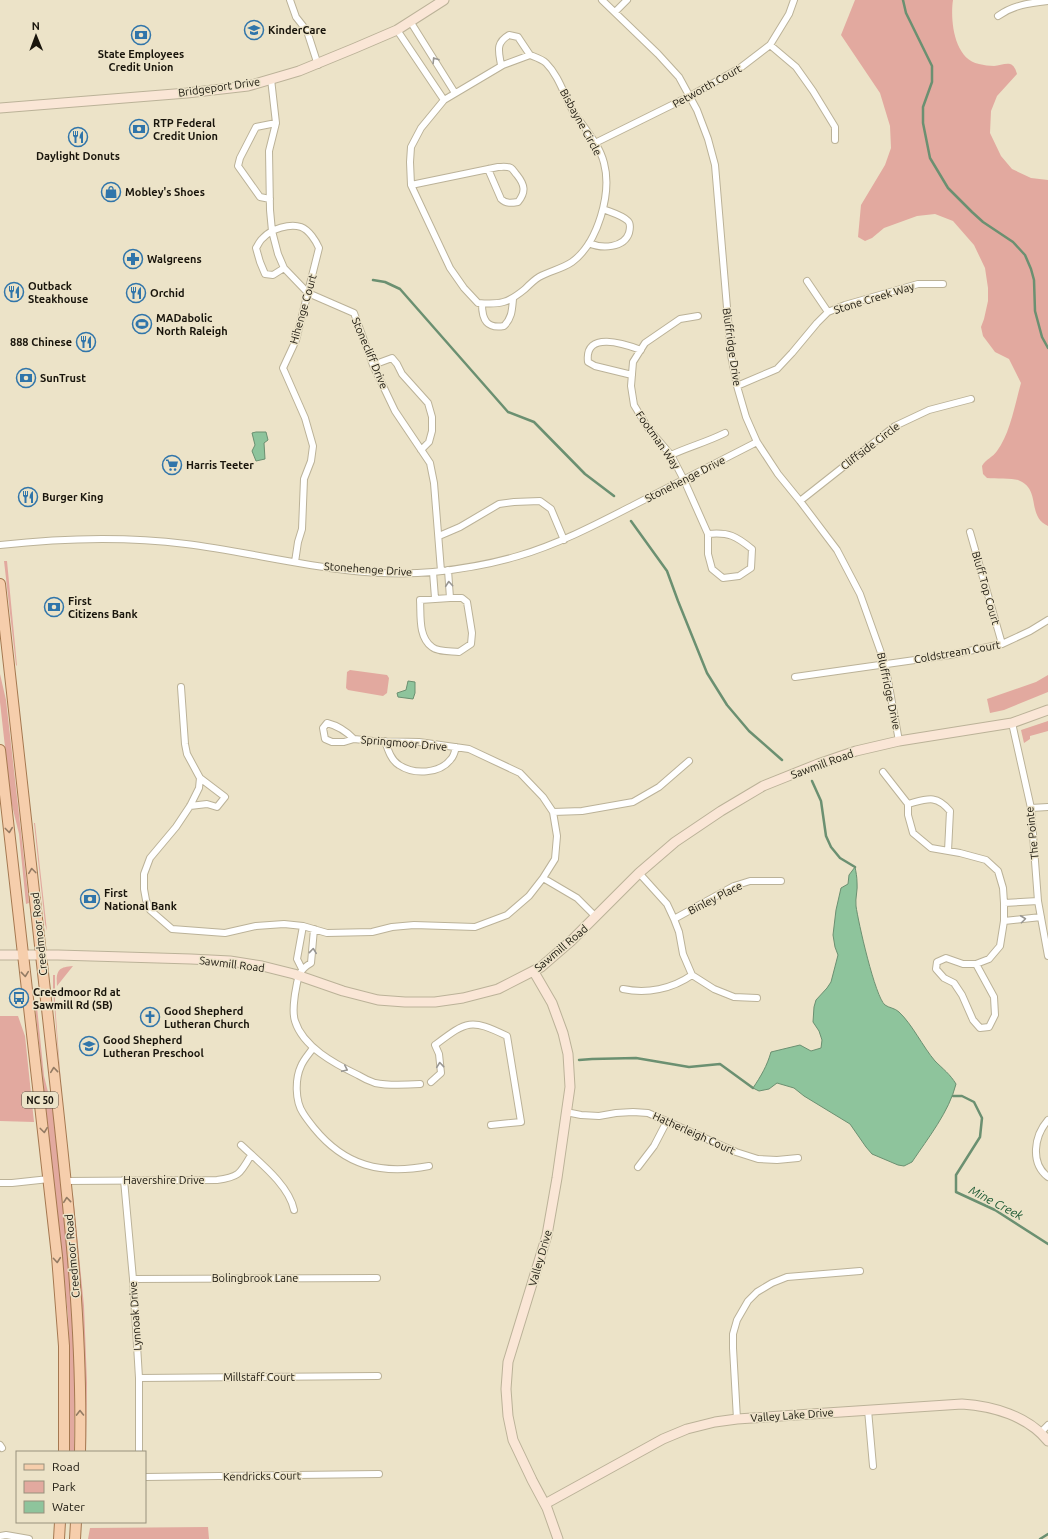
<svg xmlns="http://www.w3.org/2000/svg" width="1048" height="1539" viewBox="0 0 1048 1539" font-family="Ubuntu,sans-serif">
<style>
.green{fill:#e2a99f}
.water{fill:#8ec49c;stroke:#6b9071}
.lines{fill:none;stroke-linecap:round;stroke-linejoin:round}
.stream{stroke:#6b9071;stroke-width:2.5}
.street-casing{stroke:#bbb298;stroke-width:8}
.secondary-casing{stroke:#bbb298;stroke-width:11}
.primary-casing{stroke:#a57850;stroke-width:12}
.street{stroke:#fff;stroke-width:6}
.secondary{stroke:#fae6d6;stroke-width:9}
.primary{stroke:#f6ceac;stroke-width:10}
.oneway{stroke:#989692}
.oneway2{stroke:#937b64}
.labels{text-anchor:middle;stroke-width:3;stroke-linejoin:round;paint-order:stroke}
.shield{fill:#ece3c8;stroke:#585344;stroke-width:1}
.shield-label{font-size:10px;font-weight:bold;fill:#19150c}
.poi-label{font-size:11px;font-weight:bold;fill:#19150c;stroke:#ece3c8;text-anchor:start}
.street-label{font-size:11px;fill:#19150c;stroke:#ece3c8}
.water-label{font-size:12px;font-style:italic;fill:#1b5832;stroke:#ece3c8}
</style>
<rect width="100%" height="100%" fill="#ece3c8"/>
<path class="green" d="M855,0H953C950,20 954,59 979,64C984,65 989,66 994,66C999,66 1005,63 1010,64C1014,65 1016,70 1017,74L997,96L991,111L990,133L1001,156L1012,169L1031,178L1048,180V526C1026,516 1042,489 1018,480C1012,478 995,479 987,478L983,474L982,466C986,459 993,457 997,451C1010,434 1015,404 1021,383L1009,359L995,352L983,336L981,327L984,319L988,301V288L985,268L974,245L953,221L935,214L917,216L884,228L872,238L865,241L858,237L861,205L885,165L891,148L890,126L880,93L841,35Z
M4,561H7L17,666L16,665Z
M350,670L387,675L389,678L387,693L383,696L348,690L346,688L347,672Z
M0,674L6,700L29,903L26,904L19,834L11,801L0,702Z
M1048,675V692L1004,710L990,713L987,699L1036,682Z
M1048,721V731L1030,736V739L1024,743L1021,730Z
M34,823H35L47,931L45,924Z
M73,966L57,986C56,971 58,967 73,966Z
M53,975H55V1003L63,1111L53,990Z
M35,1006L37,1007L44,1076L55,1120L71,1281L75,1364L74,1452H68L70,1382L68,1316Z
M0,1016H18L25,1036L34,1122L0,1121Z
M72,1195H73L84,1306L87,1383L86,1452H84V1362L82,1304Z
M208,1527L209,1539H88L90,1528Z"/>
<path class="water" d="M256,432H266L268,440L264,443L265,459L256,461L252,451L255,445L252,433Z
M408,681L415,682V693L413,699L398,697L397,693L406,690Z
M855,867C856,872 857,877 857,882C858,890 855,898 856,906C858,921 875,997 885,1005C889,1008 895,1008 899,1012C912,1024 923,1047 935,1061C943,1069 950,1074 956,1084C949,1112 928,1138 912,1162L904,1166L898,1165L872,1154L866,1147L850,1124L804,1096L794,1088L777,1083L769,1089L759,1091L753,1088C761,1076 767,1066 771,1052L800,1045L811,1051L821,1048L822,1040L819,1031L813,1022L814,1007L816,1000L827,988L831,982L838,955L835,947L833,935L836,910L841,888L848,884L849,875Z"/>
<g class="lines">
<path class="stream" d="M903,0L906,13L932,66V82L923,107V123L930,158L948,188L972,212L983,222L1013,242L1025,255L1031,269L1034,280L1035,311L1042,337L1048,348
M373,280L385,282L400,289L508,412L534,422L585,474L614,496
M631,521L667,571L678,601L707,673L727,705L749,731L782,760
M812,781L821,801L826,836L831,847L840,858L855,867
M579,1060L592,1059L636,1058L689,1067L720,1064L753,1088
M953,1096H962L974,1102L982,1118L980,1137L956,1175V1192L995,1210L1048,1244
M1040,1539L1048,1534"/>
<g class="street-casing">
<path id="street" d="M290,0L296,17L307,31L318,65
M602,0L658,54L679,77L697,110L708,139L715,165L731,355L737,386L746,417L757,442L778,474L800,501L837,550L860,594L885,664L899,741
M615,12L627,0
M998,16C1013,5 1030,3 1048,1
M410,21L455,93
M397,30L444,100
M770,45L796,67L813,91L835,127V140
M530,55C535,57 542,59 546,63C559,76 564,95 573,111C583,127 599,143 604,163C612,193 598,243 572,262C562,269 549,271 539,277C534,280 529,285 525,289C508,303 500,305 478,303L464,288L450,268L411,185L410,162L411,147L421,128L444,100L503,65Z
M501,65C499,52 495,43 509,35L518,37L530,55
M271,79L276,123L269,151L270,210L272,231L278,254L284,268L308,293L354,313L373,365L395,411L430,463L434,483L441,571
M595,143L690,96L740,68L770,45L789,14L794,0
M411,185L498,167C502,167 507,166 511,168C513,169 515,173 517,175C525,185 526,192 518,202C512,203 506,204 501,199L488,169
M270,199L260,197L238,166L240,158L256,127L276,123
M589,243C602,249 624,248 629,233C630,229 631,224 628,221C622,215 610,212 603,209
M284,268L273,275L265,274L260,262L256,248C258,245 260,240 263,238C271,229 290,223 301,227C309,230 316,241 319,248L296,340L283,368L305,418L313,446L311,461L304,479L302,529L298,542L295,562
M807,281L828,312
M482,304C482,320 487,329 504,326C512,318 512,310 513,299
M698,316L680,319L645,343L633,362L631,386L634,405L648,428L671,455L684,480L708,534V554L712,569L723,578L739,576L751,568L752,549C736,536 729,532 708,534
M373,365L392,358L397,364L402,374L428,403L432,417V431L429,442L421,450
M632,375L595,366L588,362C584,330 625,344 641,350
M737,386L777,369L792,353L817,323L828,312L845,305L918,284H943
M671,455C688,447 707,442 725,433
M800,501L895,426L929,410L971,399
M970,532L1002,644
M439,536L460,527L499,504L514,502L540,501L551,509L564,540
M0,545C62,538 123,536 186,544C266,554 351,580 433,572C462,569 491,564 518,556C559,544 597,524 634,505C675,484 716,463 757,442
M448,570L450,598
M433,572L435,598
M450,598H462L467,602L472,633L471,644L459,652C451,651 438,652 432,647C418,637 421,615 420,600Z
M795,677L950,655L1002,644L1030,631L1048,620
M181,687L185,744L187,754L200,778L199,788L190,806L176,827L150,858L144,874V889L146,900L150,910L172,929L225,933L256,926L284,924L303,926L327,933L372,932L392,927L414,925L475,927L507,915L529,896L543,878L555,859L557,836L553,812L543,797L520,773L469,749L419,742L373,741L354,739L344,742H332L325,739L323,728L327,723C339,726 346,731 354,739
M1012,723L1031,808L1038,901L1048,956
M385,741C388,750 391,760 399,765C414,775 440,774 451,759C454,756 455,751 456,747
M883,772L908,804V815L913,833L931,848L960,853L986,860L998,871L1003,888L1004,903V921L1000,946L989,959L976,964H963L946,958L937,962L936,969L944,978L954,983L962,995L973,1020L980,1028L989,1027L995,1015L994,997L976,964
M908,804C927,799 936,794 950,811L948,851
M190,806L207,804L217,807L225,797L200,778
M1031,808L1048,807
M553,812L582,811L633,802L659,787L689,761
M639,873L667,904L674,919L679,932L683,954L692,975L714,989L734,997L757,998
M543,878L577,898L596,917
M1004,903L1038,901
M674,919L734,886L750,881H781
M1004,921L1041,917
M314,929L311,963C297,971 298,979 295,994C294,1003 292,1012 295,1021C303,1047 335,1064 358,1075C363,1078 369,1081 375,1083C389,1086 405,1085 420,1084
M302,969L297,959L303,926
M623,989C647,994 672,989 692,975
M313,1048C309,1054 304,1059 301,1066C295,1079 295,1101 303,1113C306,1118 310,1123 314,1128C345,1166 381,1175 429,1166
M431,1082L441,1073L439,1054L435,1045C467,1021 470,1018 507,1036L521,1122L491,1125
M566,1112L581,1115L599,1116L616,1113L633,1112L648,1113L736,1152L758,1159L777,1160L798,1158
M1048,1120C1034,1136 1030,1163 1048,1177
M241,1145C259,1162 289,1185 294,1210
M638,1167L654,1146L667,1121
M124,1180L133,1279L139,1378V1452
M65,1181L217,1180C239,1177 240,1174 251,1155
M0,1183H12L49,1179
M133,1279L377,1278
M139,1378L378,1376
M868,1410L873,1466
M737,1419L733,1348V1334L737,1320L748,1301L757,1292L772,1283L787,1277L860,1271
M1041,1432L1048,1425
M0,1445L2,1448
M145,1477L379,1474
M0,1536L6,1535L29,1539"/>
</g>
<g class="secondary-casing">
<path id="secondary" d="M0,108L187,93L248,86L299,71L355,48L397,30L444,0
M0,955H58L191,959L230,961L262,966L294,974L343,991L378,1000L405,1002H435L463,998L498,989L541,967L571,941L639,873L675,842L721,811L763,786L818,764L856,751L899,741L1012,723L1048,710
M534,972L552,1003L563,1033L568,1054L570,1087L557,1178L547,1235L508,1362L506,1389L508,1416L513,1440L532,1480L547,1508L558,1539
M545,1504L663,1439L687,1429L715,1422L737,1419L962,1404C993,1406 1028,1416 1048,1441"/>
</g>
<g class="primary-casing">
<path id="primary" d="M0,584C19,743 36,903 53,1063C67,1192 83,1322 80,1452
M0,750L57,1256L64,1346V1452
M59,1539L60,1522
M75,1539L76,1522"/>
</g>
<use href="#street" class="street"/>
<use href="#secondary" class="secondary"/>
<use href="#primary" class="primary"/>
</g>
<defs><path id="oneway-chevron" d="M-2-3.5L2.5 0L-2 3.5" fill="none" stroke-width="1.6" stroke-linecap="round" stroke-linejoin="round"/></defs>
<g class="oneway">
<use href="#oneway-chevron" transform="translate(435 60) rotate(-122)"/>
<use href="#oneway-chevron" transform="translate(449 584) rotate(-95)"/>
<use href="#oneway-chevron" transform="translate(1023 919) rotate(-7)"/>
<use href="#oneway-chevron" transform="translate(313 951) rotate(-84)"/>
<use href="#oneway-chevron" transform="translate(440 1065) rotate(-96)"/>
<use href="#oneway-chevron" transform="translate(345 1069) rotate(25)"/>
</g>
<g class="oneway2">
<use href="#oneway-chevron" transform="translate(9 830) rotate(83)"/>
<use href="#oneway-chevron" transform="translate(32 871) rotate(-97)"/>
<use href="#oneway-chevron" transform="translate(25 974) rotate(84)"/>
<use href="#oneway-chevron" transform="translate(54 1070) rotate(-96)"/>
<use href="#oneway-chevron" transform="translate(44 1130) rotate(83)"/>
<use href="#oneway-chevron" transform="translate(67 1200) rotate(-96)"/>
<use href="#oneway-chevron" transform="translate(57 1260) rotate(85)"/>
<use href="#oneway-chevron" transform="translate(80 1413) rotate(-91)"/>
</g>
<defs>
<g id="school-ring" transform="scale(1)"><circle r="9.5" fill="#ece3c8" stroke="#3075aa" stroke-width="1.5"/><path d="M0-5L7-2L0 1L-7-2ZM-4 1L0 2.5L4 1V4Q0 6-4 4Z" fill="#3075aa"/></g>
<g id="bank-ring" transform="scale(1)"><circle r="9.5" fill="#ece3c8" stroke="#3075aa" stroke-width="1.5"/><path d="M-6-4H6V4H-6ZM0-2.3a2.3 2.3 0 1 0 0 4.6a2.3 2.3 0 1 0 0-4.6Z" fill="#3075aa"/></g>
<g id="restaurant-ring" transform="scale(1)"><circle r="9.5" fill="#ece3c8" stroke="#3075aa" stroke-width="1.5"/><path d="M-5-6h1v4h1v-4h1v4h1v-4h1v5L-1.5 .5V6h-2V.5L-5-1ZM5-6V6H3V1.5H1.5Q1.5-4 5-6Z" fill="#3075aa"/></g>
<g id="shop-ring" transform="scale(1)"><circle r="9.5" fill="#ece3c8" stroke="#3075aa" stroke-width="1.5"/><path d="M-5-2.5h2.3a2.7 3.5 0 0 1 5.4 0H5L5.5 6h-11ZM-1.5-2.5h3a1.5 2.3 0 0 0-3 0Z" fill="#3075aa"/></g>
<g id="pharmacy-ring" transform="scale(1)"><circle r="9.5" fill="#ece3c8" stroke="#3075aa" stroke-width="1.5"/><path d="M-2-6h4v4h4v4h-4v4h-4v-4h-4v-4h4Z" fill="#3075aa"/></g>
<g id="stadium-ring" transform="scale(1)"><circle r="9.5" fill="#ece3c8" stroke="#3075aa" stroke-width="1.5"/><path d="M0-5a6.5 5 0 1 0 0 10a6.5 5 0 1 0 0-10ZM-3.5-1.8h7v3.6h-7Z" fill="#3075aa"/></g>
<g id="supermarket-ring" transform="scale(1)"><circle r="9.5" fill="#ece3c8" stroke="#3075aa" stroke-width="1.5"/><path d="M-6-5.5h2.5l.6 2H6L4.5 2H-2.5L-4.4-4H-6ZM-1.5 3.2a1.3 1.3 0 1 0 .1 0ZM3 3.2a1.3 1.3 0 1 0 .1 0Z" fill="#3075aa"/></g>
<g id="bus-ring" transform="scale(1)"><circle r="9.5" fill="#ece3c8" stroke="#3075aa" stroke-width="1.5"/><path d="M-5-6H5V4H4V6H2V4H-2V6H-4V4H-5ZM-3.5-4V0h7V-4ZM-3.5 1.2v1.5H-2V1.2ZM2 1.2v1.5H3.5V1.2Z" fill="#3075aa"/></g>
<g id="church-ring" transform="scale(1)"><circle r="9.5" fill="#ece3c8" stroke="#3075aa" stroke-width="1.5"/><path d="M-1.2-6h2.4v3.5h3.3v2.4h-3.3V6h-2.4V-.1h-3.3v-2.4h3.3Z" fill="#3075aa"/></g>
</defs>
<g fill-rule="evenodd">
<use href="#school-ring" x="254" y="30"/>
<use href="#bank-ring" x="141" y="35"/>
<use href="#bank-ring" x="139" y="129"/>
<use href="#restaurant-ring" x="78" y="137"/>
<use href="#shop-ring" x="111" y="192"/>
<use href="#pharmacy-ring" x="133" y="259"/>
<use href="#restaurant-ring" x="14" y="292"/>
<use href="#restaurant-ring" x="136" y="293"/>
<use href="#stadium-ring" x="142" y="324"/>
<use href="#restaurant-ring" x="86" y="342"/>
<use href="#bank-ring" x="26" y="378"/>
<use href="#supermarket-ring" x="172" y="465"/>
<use href="#restaurant-ring" x="28" y="497"/>
<use href="#bank-ring" x="54" y="607"/>
<use href="#bank-ring" x="90" y="899"/>
<use href="#bus-ring" x="19" y="998"/>
<use href="#church-ring" x="150" y="1017"/>
<use href="#school-ring" x="89" y="1046"/>
</g>
<g class="labels">
<rect class="shield" x="22" y="1092" width="36" height="16" rx="3"/>
<g class="shield-label">
<text x="40" y="1104">NC 50</text>
</g>
<g class="poi-label">
<text x="268" y="34">KinderCare</text>
<text x="141" y="58" text-anchor="middle">State Employees<tspan x="141" dy="13">Credit Union</tspan></text>
<text x="153" y="127">RTP Federal<tspan x="153" dy="13">Credit Union</tspan></text>
<text x="78" y="160" text-anchor="middle">Daylight Donuts</text>
<text x="125" y="196">Mobley's Shoes</text>
<text x="147" y="263">Walgreens</text>
<text x="28" y="290">Outback<tspan x="28" dy="13">Steakhouse</tspan></text>
<text x="150" y="297">Orchid</text>
<text x="156" y="322">MADabolic<tspan x="156" dy="13">North Raleigh</tspan></text>
<text x="72" y="346" text-anchor="end">888 Chinese</text>
<text x="40" y="382">SunTrust</text>
<text x="186" y="469">Harris Teeter</text>
<text x="42" y="501">Burger King</text>
<text x="68" y="605">First<tspan x="68" dy="13">Citizens Bank</tspan></text>
<text x="104" y="897">First<tspan x="104" dy="13">National Bank</tspan></text>
<text x="33" y="996">Creedmoor Rd at<tspan x="33" dy="13">Sawmill Rd (SB)</tspan></text>
<text x="164" y="1015">Good Shepherd<tspan x="164" dy="13">Lutheran Church</tspan></text>
<text x="103" y="1044">Good Shepherd<tspan x="103" dy="13">Lutheran Preschool</tspan></text>
</g>
<g class="street-label">
<text transform="translate(707 86) rotate(-29)" y="4">Petworth Court</text>
<text transform="translate(219 87) rotate(-8)" y="4">Bridgeport Drive</text>
<text transform="translate(581 122) rotate(61)" y="4">Bisbayne Circle</text>
<text transform="translate(874 298) rotate(-17)" y="4">Stone Creek Way</text>
<text transform="translate(303 309) rotate(-74)" y="4">Hihenge Court</text>
<text transform="translate(732 347) rotate(82)" y="4">Bluffridge Drive</text>
<text transform="translate(370 353) rotate(67)" y="4">Stonecliff Drive</text>
<text transform="translate(658 440) rotate(55)" y="4">Footman Way</text>
<text transform="translate(870 446) rotate(-37)" y="4">Cliffside Circle</text>
<text transform="translate(685 479) rotate(-27)" y="4">Stonehenge Drive</text>
<text transform="translate(368 569) rotate(4)" y="4">Stonehenge Drive</text>
<text transform="translate(986 588) rotate(74)" y="4">Bluff Top Court</text>
<text transform="translate(957 652) rotate(-10)" y="4">Coldstream Court</text>
<text transform="translate(889 691) rotate(78)" y="4">Bluffridge Drive</text>
<text transform="translate(404 743) rotate(5)" y="4">Springmoor Drive</text>
<text transform="translate(822 764) rotate(-20)" y="4">Sawmill Road</text>
<text transform="translate(1032 833) rotate(-96)" y="4">The Pointe</text>
<text transform="translate(715 898) rotate(-27)" y="4">Binley Place</text>
<text transform="translate(39 934) rotate(-96)" y="4">Creedmoor Road</text>
<text transform="translate(561 948) rotate(-40)" y="4">Sawmill Road</text>
<text transform="translate(232 964) rotate(7)" y="4">Sawmill Road</text>
<text transform="translate(694 1133) rotate(24)" y="4">Hatherleigh Court</text>
<text x="164" y="1184">Havershire Drive</text>
<text transform="translate(72 1256) rotate(-95)" y="4">Creedmoor Road</text>
<text transform="translate(540 1258) rotate(-74)" y="4">Valley Drive</text>
<text x="255" y="1282">Bolingbrook Lane</text>
<text transform="translate(135 1316) rotate(-94)" y="4">Lynnoak Drive</text>
<text x="259" y="1381">Millstaff Court</text>
<text transform="translate(792 1415) rotate(-4)" y="4">Valley Lake Drive</text>
<text transform="translate(262 1476) rotate(-1)" y="4">Kendricks Court</text>
</g>
<g class="water-label">
<text transform="translate(996 1203) rotate(28)" y="4">Mine Creek</text>
</g>
</g>
<rect x="16" y="1451" width="130" height="72" fill="#ece3c8" stroke="#98917d"/>
<rect x="24" y="1464" width="20" height="6" fill="#f6ceac" stroke="#98917d"/>
<text x="52" y="1471" font-size="12" fill="#19150c">Road</text>
<rect x="24" y="1481" width="20" height="12" fill="#e2a99f" stroke="#98917d"/>
<text x="52" y="1491" font-size="12" fill="#19150c">Park</text>
<rect x="24" y="1501" width="20" height="12" fill="#8ec49c" stroke="#98917d"/>
<text x="52" y="1511" font-size="12" fill="#19150c">Water</text>
<g transform="translate(36 36) rotate(359)" stroke="#ece3c8" stroke-width="3" paint-order="stroke">
<path d="M0-3L7 15L0 10L-7 15Z" fill="#19150c"/>
<text y="-6" font-size="11" font-weight="bold" text-anchor="middle" fill="#19150c">N</text>
</g>
</svg>
